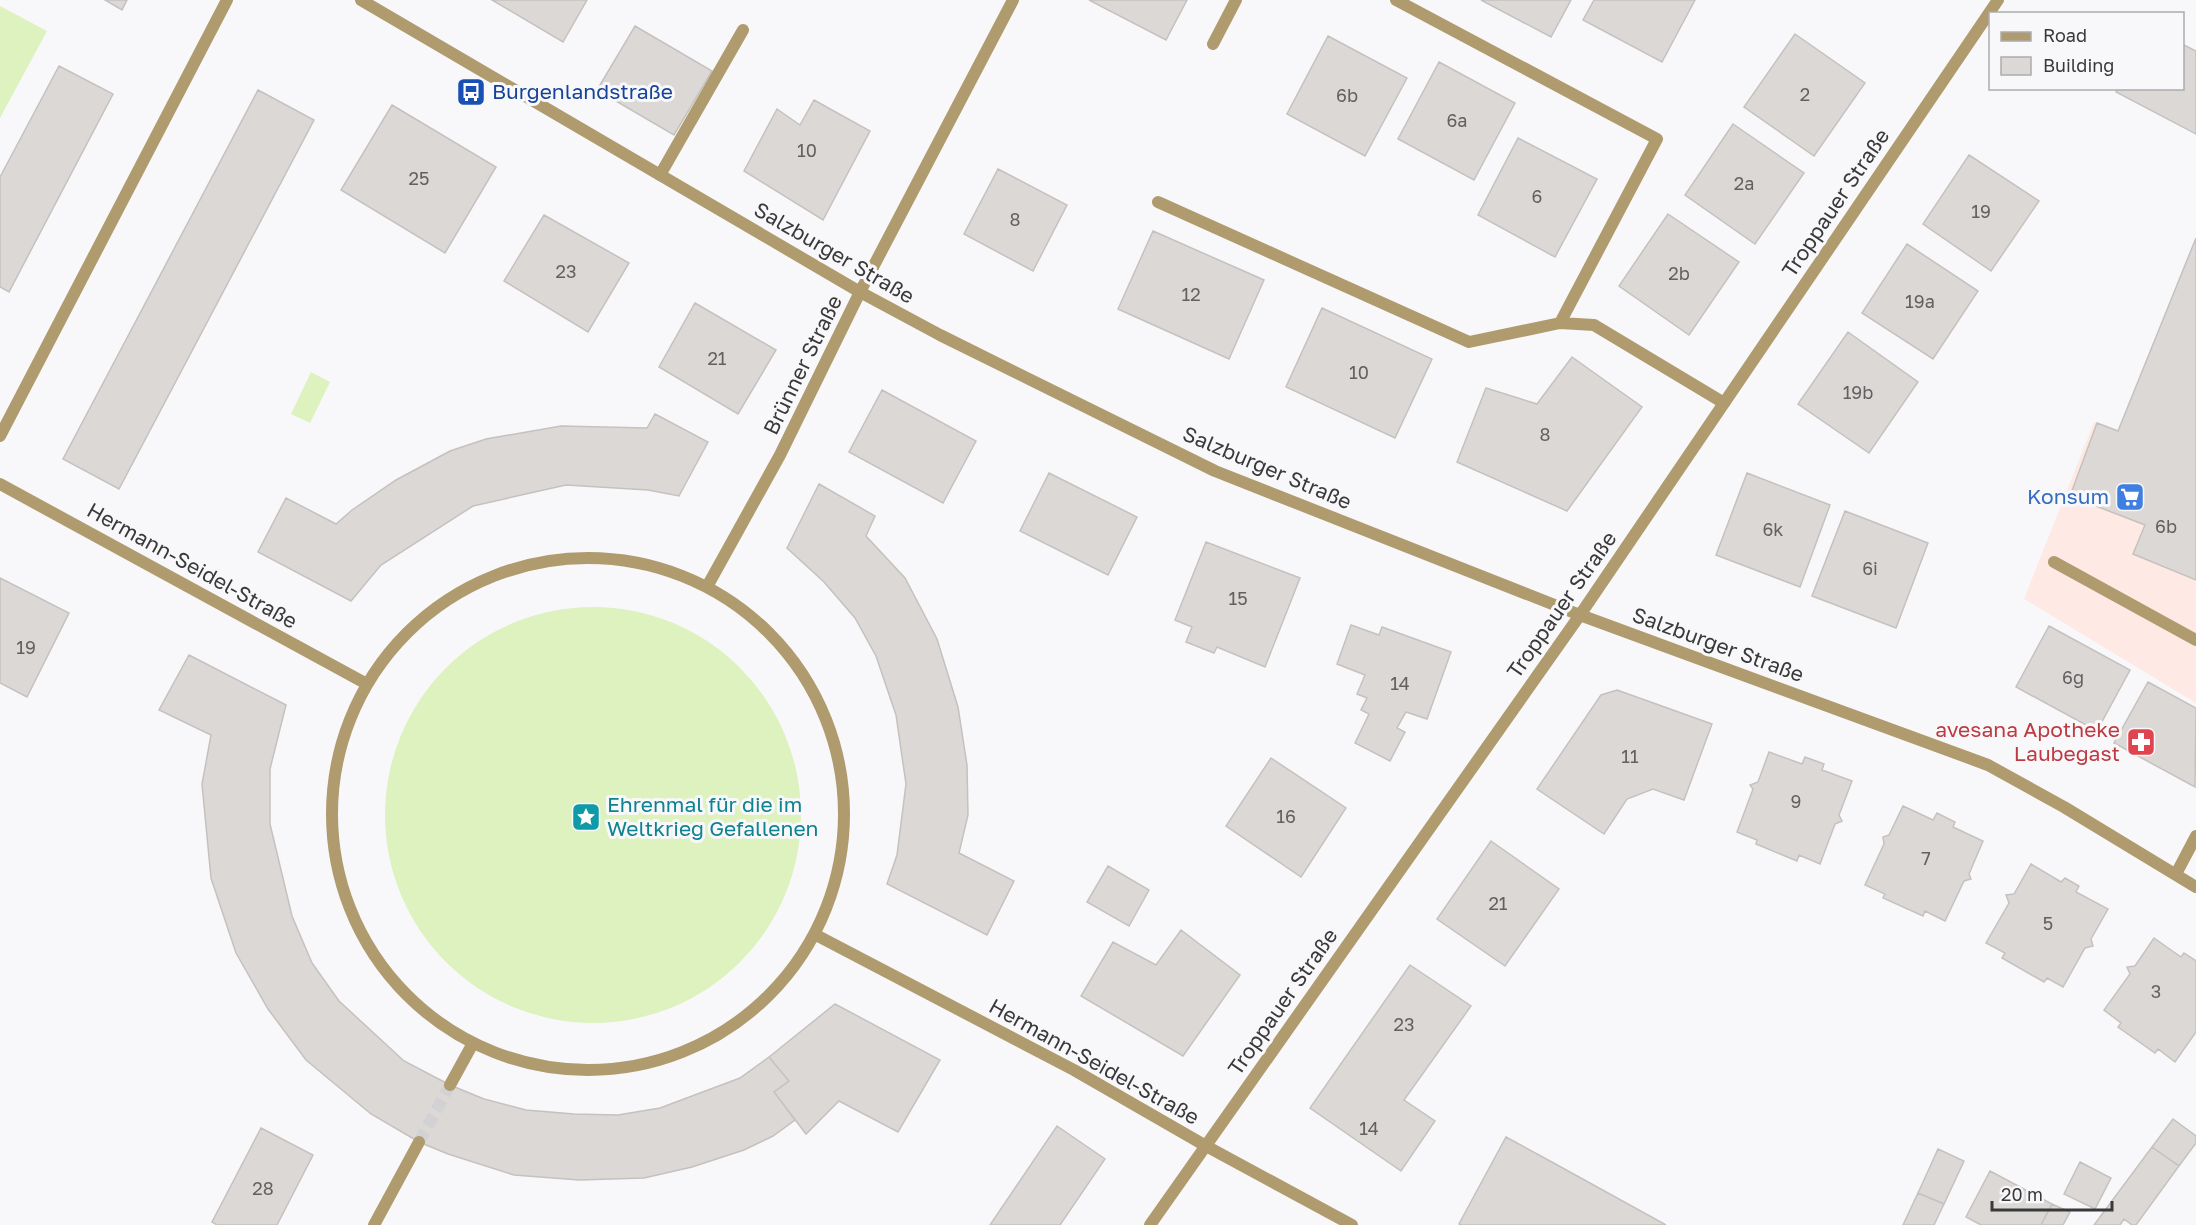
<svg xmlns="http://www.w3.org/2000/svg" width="2196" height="1225" viewBox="0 0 2196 1225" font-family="'Golos Text',sans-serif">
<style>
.commercial{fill:#fee9e5}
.green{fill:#ddf2be}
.building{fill:#dcd8d6;stroke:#c5c1bf;stroke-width:1.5}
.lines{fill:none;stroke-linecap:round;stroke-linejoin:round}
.minor-tunnel{stroke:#d2d2d4;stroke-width:12;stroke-dasharray:12 6;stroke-linecap:butt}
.service{stroke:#b09b6f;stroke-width:12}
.minor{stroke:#b09b6f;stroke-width:12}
.tertiary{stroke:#b09b6f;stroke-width:12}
.labels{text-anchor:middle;stroke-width:6;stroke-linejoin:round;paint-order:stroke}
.number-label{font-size:18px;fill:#626161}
.transit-label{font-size:21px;fill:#164399;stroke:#f8f8fb;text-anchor:start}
.street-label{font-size:21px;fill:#39393a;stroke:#f8f8fb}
.shop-label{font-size:21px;fill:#366cbe;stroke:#f8f8fb;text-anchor:end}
.health-label{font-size:21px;fill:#be3a42;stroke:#f8f8fb;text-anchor:end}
.culture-label{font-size:21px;fill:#0d838f;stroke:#f8f8fb;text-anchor:start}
</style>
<rect width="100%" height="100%" fill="#f8f8fb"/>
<path class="commercial" d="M2196,238V703L2024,599L2094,422L2118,430Z"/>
<path class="green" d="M0,6L47,31L0,118Z
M311,372L330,382L310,423L291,414Z
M385 815a208 208 0 1 1 416 0a208 208 0 1 1-416 0Z"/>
<path class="building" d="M105,0H127L122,10Z
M492,0H587L563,42Z
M1089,0H1187L1166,40Z
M1481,0H1571L1551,37Z
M1594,0H1695L1662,62L1583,20Z
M635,26L712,71L674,135L597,90Z
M1795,34L1865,83L1814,156L1744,107Z
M1328,36L1407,78L1365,156L1287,114Z
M2182,44L2196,51V134L2116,92L2118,88H2182Z
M1439,62L1515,103L1474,180L1398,139Z
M59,66L113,94L9,292L0,287V177Z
M258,90L314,120L119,489L63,459Z
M814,100L870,131L823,220L744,171L777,109L800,125Z
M392,105L496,167L445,253L341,190Z
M1733,124L1804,173L1755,244L1685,195Z
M1518,138L1597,179L1555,257L1478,215Z
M1969,155L2039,201L1991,271L1923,224Z
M998,169L1067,205L1033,271L964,234Z
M1668,214L1739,262L1689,335L1619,286Z
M544,215L629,263L588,332L504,281Z
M1153,231L1264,280L1229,359L1118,309Z
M2196,238V580L2133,554L2145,525L2070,496L2097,423L2118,431Z
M1907,244L1978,291L1933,359L1862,313Z
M695,303L776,350L738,414L659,367Z
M1322,308L1432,359L1395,438L1286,387Z
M1848,332L1918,382L1869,453L1798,404Z
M1572,357L1642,407L1567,511L1457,462L1486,388L1537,404Z
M882,390L976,441L943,503L849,452Z
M655,414L708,442L679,496L648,490L566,485L473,506L381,565L351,601L258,552L286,498L336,524L352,510L396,480L450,451L486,439L561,426L647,428Z
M1049,473L1137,517L1108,575L1020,531Z
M1747,473L1830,505L1800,587L1716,555Z
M819,484L875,516L866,536L905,578L937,639L958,707L967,765L968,815L959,853L1014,881L987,935L887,884L897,855L906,784L896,715L876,656L855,618L824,582L787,548Z
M1845,511L1928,543L1896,628L1812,596Z
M1206,542L1300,578L1265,667L1217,647L1214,653L1186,642L1192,627L1175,620Z
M0,578L69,613L27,697L0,683Z
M1351,625L1379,635L1382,627L1451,652L1427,719L1406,712L1397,728L1405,732L1390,761L1355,743L1369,714L1361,710L1367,698L1357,694L1365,675L1337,664Z
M2049,626L2130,670L2097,731L2016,687Z
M189,655L286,705L270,769V824L292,916L312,963L339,1001L404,1061L450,1085L484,1099L526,1110L574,1114L618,1115L660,1108L740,1078L769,1057L789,1081L774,1092L795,1120L773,1136L744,1150L692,1167L644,1178L579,1180L514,1175L448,1154L419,1142L371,1114L306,1060L268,1009L236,953L211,878L202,784L211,735L159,710Z
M2148,682L2196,708L2195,787L2114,743Z
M1617,690L1712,724L1684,800L1653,789L1627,799L1604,834L1537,789L1601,695Z
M1769,752L1802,764L1805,757L1824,764L1822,770L1852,781L1839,815L1842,821L1835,824L1820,864L1799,855L1797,861L1756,844L1757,840L1737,832L1753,789L1750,785L1758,782Z
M1271,758L1346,808L1301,877L1226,826Z
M1903,806L1933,820L1937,813L1955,822L1953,827L1983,841L1969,874L1971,879L1964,881L1945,921L1925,911L1923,916L1883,898L1885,894L1865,885L1884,844L1883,837L1889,835Z
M1491,841L1559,889L1505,966L1437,919Z
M2031,864L2061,882L2065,878L2079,886L2076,892L2108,909L2091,939L2093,946L2085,948L2063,987L2047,978L2044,982L2002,958L2005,953L1986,943L2009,903L2006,895L2014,894Z
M1108,866L1149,890L1129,926L1087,902Z
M1181,930L1240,975L1183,1056L1081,996L1113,942L1156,965Z
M2154,938L2181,957L2184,953L2196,961V1032L2175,1062L2158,1049L2155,1053L2118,1027L2121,1023L2104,1010L2130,974L2127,967L2135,966Z
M1410,965L1471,1006L1404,1100L1435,1121L1401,1171L1310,1108Z
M835,1004L940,1060L898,1132L839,1101L806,1134L774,1092L789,1081L769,1057Z
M2173,1119L2196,1136V1143L2179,1166L2152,1147Z
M1057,1126L1105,1159L1060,1225H990Z
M261,1128L313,1155L277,1225H217L212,1222Z
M1506,1137L1550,1161L1666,1225H1461L1459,1224Z
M2152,1147L2179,1166L2136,1225H2132L2124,1219L2120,1225H2094Z
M1938,1149L1964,1161L1944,1204L1918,1193Z
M2080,1162L2111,1178L2095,1209L2064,1194Z
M1990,1171L2052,1204L2041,1225H1981L1966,1217Z
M1918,1193L1944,1204L1934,1225H1903Z
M2052,1204L2070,1212L2063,1225H2041Z"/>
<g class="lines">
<path class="minor-tunnel" d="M419,1142L450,1085"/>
<path class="service" d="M1396,0L1657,139L1560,323
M1213,44L1236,0
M660,175L743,30
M1158,202L1469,342L1560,323L1594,325L1724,403
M2054,562L2196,640
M2176,874L2196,836"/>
<path class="minor" d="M0,436L227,0
M0,484L365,683
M332 814a256 256 0 1 1 512 0a256 256 0 1 1-512 0Z
M708,585L780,455L860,292L1013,0
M816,935L1074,1070L1206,1146L1352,1225
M450,1085L472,1045
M374,1225L419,1142
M1150,1225L1580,615L1998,0"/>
<path class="tertiary" d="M361,0L860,292L940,335L1215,471L1580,615L1988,765L2064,807L2196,887"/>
</g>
<defs>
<g id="bus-square" transform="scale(1.5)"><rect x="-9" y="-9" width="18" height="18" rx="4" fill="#1a4fb4" stroke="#f8f8fb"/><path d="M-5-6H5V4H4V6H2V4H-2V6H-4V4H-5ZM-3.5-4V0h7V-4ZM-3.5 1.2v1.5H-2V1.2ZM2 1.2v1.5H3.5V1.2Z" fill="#fff"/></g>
<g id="supermarket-square" transform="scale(1.5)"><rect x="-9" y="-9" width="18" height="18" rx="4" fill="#3f7fe0" stroke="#f8f8fb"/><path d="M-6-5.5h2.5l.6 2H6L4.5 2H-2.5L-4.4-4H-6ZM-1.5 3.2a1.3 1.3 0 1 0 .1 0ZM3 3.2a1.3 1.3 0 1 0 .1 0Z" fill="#fff"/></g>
<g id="pharmacy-square" transform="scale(1.5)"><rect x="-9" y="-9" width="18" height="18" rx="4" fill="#e0444e" stroke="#f8f8fb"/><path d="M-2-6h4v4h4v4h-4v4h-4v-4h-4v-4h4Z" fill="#fff"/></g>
<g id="sight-square" transform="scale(1.5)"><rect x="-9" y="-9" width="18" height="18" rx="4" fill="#0f9aa8" stroke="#f8f8fb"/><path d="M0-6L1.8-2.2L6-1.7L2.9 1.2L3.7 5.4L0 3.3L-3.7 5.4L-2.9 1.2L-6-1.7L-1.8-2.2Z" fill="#fff"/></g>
</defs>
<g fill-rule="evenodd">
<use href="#bus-square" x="471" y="92"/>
<use href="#supermarket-square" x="2130" y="497"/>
<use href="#pharmacy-square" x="2141" y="742"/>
<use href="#sight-square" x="586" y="817"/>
</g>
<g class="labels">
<g class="number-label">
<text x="1805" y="101">2</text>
<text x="1347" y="102">6b</text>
<text x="1457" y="127">6a</text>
<text x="807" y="157">10</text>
<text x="419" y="185">25</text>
<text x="1744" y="190">2a</text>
<text x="1537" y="203">6</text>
<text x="1981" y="218">19</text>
<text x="1015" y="226">8</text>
<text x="566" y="278">23</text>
<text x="1679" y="280">2b</text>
<text x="1191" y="301">12</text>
<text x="1920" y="308">19a</text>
<text x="717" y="365">21</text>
<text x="1359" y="379">10</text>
<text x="1858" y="399">19b</text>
<text x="1545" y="441">8</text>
<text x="2166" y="533">6b</text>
<text x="1773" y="536">6k</text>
<text x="1870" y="575">6i</text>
<text x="1238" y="605">15</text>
<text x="26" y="654">19</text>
<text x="2073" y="684">6g</text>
<text x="1400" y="690">14</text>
<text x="1630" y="763">11</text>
<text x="1796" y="808">9</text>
<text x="1286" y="823">16</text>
<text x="1926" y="865">7</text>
<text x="1498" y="910">21</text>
<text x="2048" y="930">5</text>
<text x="2156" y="998">3</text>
<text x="1404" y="1031">23</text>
<text x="1369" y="1135">14</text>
<text x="263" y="1195">28</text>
</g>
<g class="transit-label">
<text x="492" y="99">Burgenlandstraße</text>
</g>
<g class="street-label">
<text transform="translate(1836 203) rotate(-56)" y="7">Troppauer Straße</text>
<text transform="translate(834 253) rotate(30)" y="7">Salzburger Straße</text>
<text transform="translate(803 365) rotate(-64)" y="7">Brünner Straße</text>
<text transform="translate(1267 468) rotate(23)" y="7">Salzburger Straße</text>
<text transform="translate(192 566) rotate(29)" y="7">Hermann-Seidel-Straße</text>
<text transform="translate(1562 605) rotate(-55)" y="7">Troppauer Straße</text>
<text transform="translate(1718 645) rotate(20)" y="7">Salzburger Straße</text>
<text transform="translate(1283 1002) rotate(-55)" y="7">Troppauer Straße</text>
<text transform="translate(1094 1062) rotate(29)" y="7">Hermann-Seidel-Straße</text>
</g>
<g class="shop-label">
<text x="2109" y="504">Konsum</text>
</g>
<g class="health-label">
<text x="2120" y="737">avesana Apotheke<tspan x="2120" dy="24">Laubegast</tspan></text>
</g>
<g class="culture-label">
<text x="607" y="812">Ehrenmal für die im<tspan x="607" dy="24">Weltkrieg Gefallenen</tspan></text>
</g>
</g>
<rect x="1989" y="12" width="195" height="78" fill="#f8f8fb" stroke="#acacae" stroke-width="1.5"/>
<rect x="2001" y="32" width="30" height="9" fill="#b09b6f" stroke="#acacae" stroke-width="1.5"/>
<text x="2043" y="42" font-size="18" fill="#39393a">Road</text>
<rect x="2001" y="57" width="30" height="18" fill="#dcd8d6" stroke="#acacae" stroke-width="1.5"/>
<text x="2043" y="72" font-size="18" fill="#39393a">Building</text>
<path d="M1992 1201v9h120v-9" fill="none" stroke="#39393a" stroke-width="3"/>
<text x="2001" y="1201" font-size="18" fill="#39393a" stroke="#f8f8fb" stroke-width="4.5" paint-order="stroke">20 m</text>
</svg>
